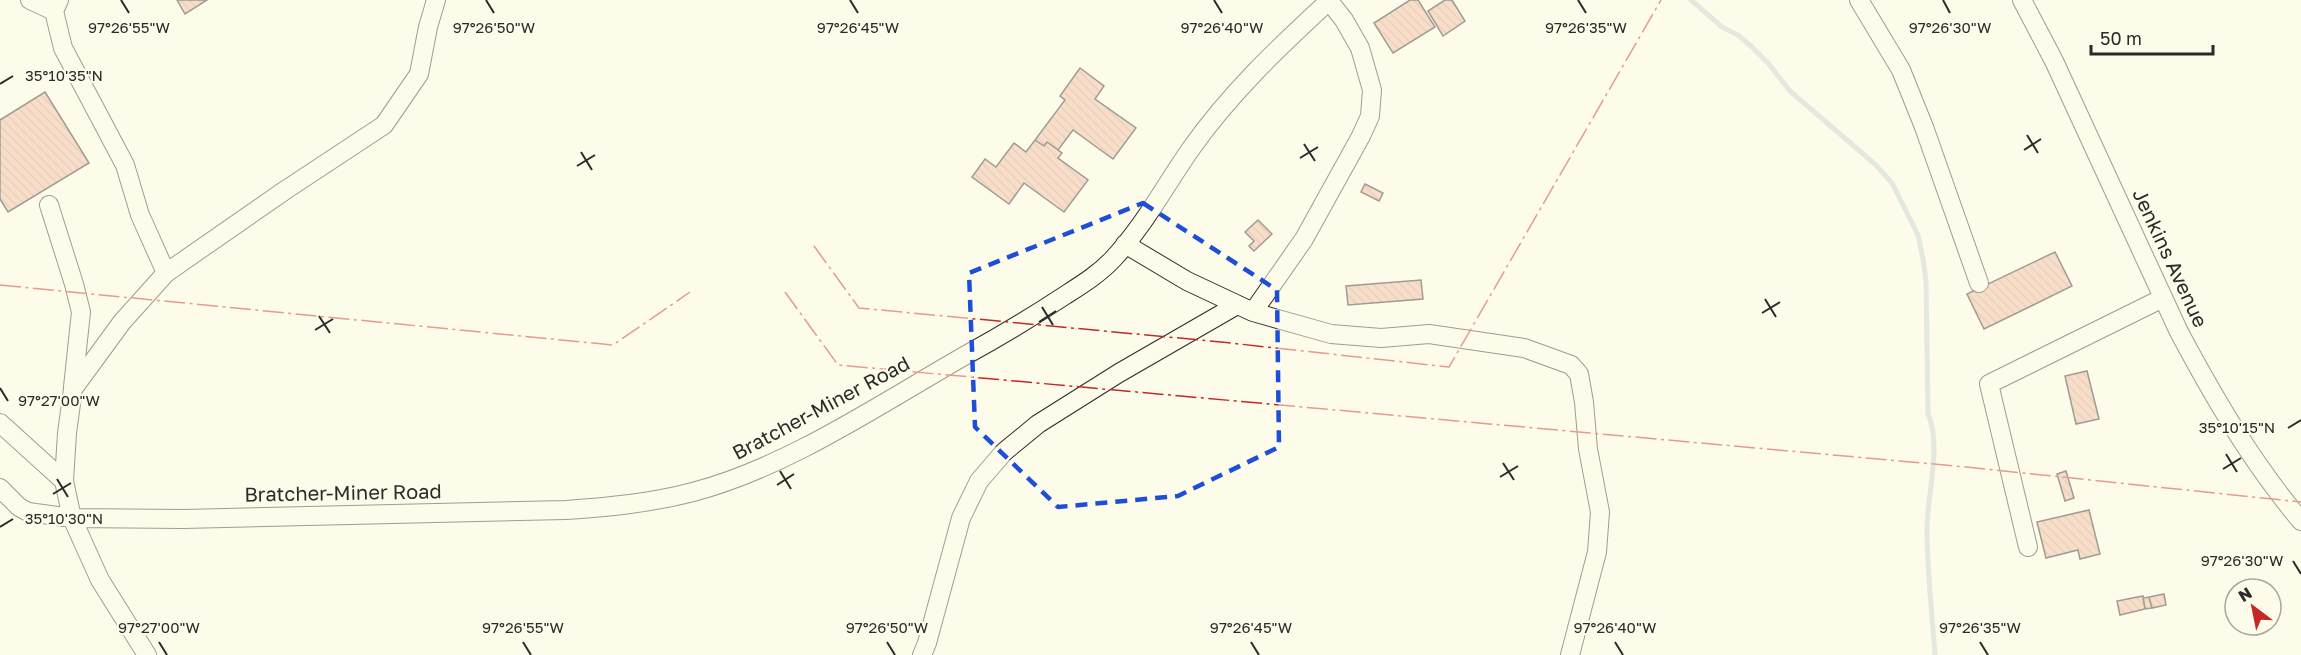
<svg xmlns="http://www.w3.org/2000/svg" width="2301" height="655" viewBox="0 0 2301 655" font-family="'Golos Text',sans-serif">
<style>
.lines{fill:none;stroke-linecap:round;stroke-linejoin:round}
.stream{stroke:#c7d0d0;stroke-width:5}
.building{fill:url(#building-back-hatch);stroke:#2b2b2b;stroke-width:1.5}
.minor-casing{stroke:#2b2b2b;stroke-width:20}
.minor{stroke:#fdfbea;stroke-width:18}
.power{stroke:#c62828;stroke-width:1.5;stroke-dasharray:21 4.5 3 4.5;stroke-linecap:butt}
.marked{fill:none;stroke:#1d4ed8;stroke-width:4.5;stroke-dasharray:12 8;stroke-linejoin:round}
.ticks{fill:none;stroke:#2b2b2b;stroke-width:2}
.labels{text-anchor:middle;stroke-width:4.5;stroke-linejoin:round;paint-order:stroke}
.street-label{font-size:20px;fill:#2b2b2b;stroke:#fdfbea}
.ticks-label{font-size:15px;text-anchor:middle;fill:#2b2b2b;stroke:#fdfbea;stroke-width:4.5;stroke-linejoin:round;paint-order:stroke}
</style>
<defs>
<pattern id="building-back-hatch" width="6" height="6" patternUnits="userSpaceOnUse" patternTransform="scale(1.5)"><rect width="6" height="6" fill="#f2b8a0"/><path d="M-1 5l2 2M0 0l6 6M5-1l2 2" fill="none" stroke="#d09e8a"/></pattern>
</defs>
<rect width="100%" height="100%" fill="#fdfbea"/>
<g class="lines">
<path class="stream" d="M1691,0L1722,27L1738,35L1751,46L1768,63L1790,91L1876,165L1892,183L1918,235L1923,259L1926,281L1928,414C1942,445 1927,495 1927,529C1927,571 1932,613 1935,655"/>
</g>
<path class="building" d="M177,0H207L185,14Z
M1410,0H1418L1435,27L1393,53L1374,23Z
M1445,0H1452L1465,21L1443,36L1428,11Z
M1080,68L1104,86L1095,99L1136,128L1113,159L1073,130L1058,150L1047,142L1044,146L1035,140L1065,100L1060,96Z
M45,92L89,163L8,212L0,199V120Z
M1035,140L1044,146L1047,142L1062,153L1058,158L1088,180L1064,212L1024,183L1009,204L972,177L985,159L996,167L1014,143L1026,152Z
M1365,184L1383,193L1379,201L1361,192Z
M1258,220L1272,234L1254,251L1249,246L1254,241L1245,232Z
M2055,252L2072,286L1984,329L1967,294Z
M1421,280L1423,299L1348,305L1346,286Z
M2087,371L2099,419L2076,424L2065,376Z
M2066,471L2074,498L2065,501L2057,474Z
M2089,510L2100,554L2080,559L2078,550L2046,558L2037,522Z
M2164,594L2166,605L2152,608L2149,597Z
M2143,596L2145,609L2120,615L2117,601Z
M2149,597L2152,608L2145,609L2143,598Z"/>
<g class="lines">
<g class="minor-casing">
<path id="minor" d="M30,0L54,11
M59,0L54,11L63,48L125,165L140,215L166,273
M1859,0L1901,70L1924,127L1979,283
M2022,0L2054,61L2179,332C2216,401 2251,461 2301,521
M49,205L74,284L81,312L73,387
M1125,244L1187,281L1253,312L1331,334L1381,338L1429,334L1524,348L1571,365L1579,374L1584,402L1588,449L1600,512L1597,552L1570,655
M1253,312L1304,239L1361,136L1370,116L1372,90L1360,48L1344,20L1329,1
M0,423L64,481
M0,488L19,507L28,512L72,518L183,519L566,510C609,507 651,503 693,492C788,467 880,404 966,355C999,337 1032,317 1064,296C1081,285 1099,274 1113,259C1143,227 1165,186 1190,150C1230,93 1279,47 1330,0
M2028,547L1989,384L2163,298
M147,655L100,580L72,518L64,481L67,433L73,389L122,322L166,273L284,191L384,125L419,74L428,27L436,0
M922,655L927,643L961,518L979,481L1004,452L1038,424L1119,373L1237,305"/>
</g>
<use href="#minor" class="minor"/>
<path class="power" d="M814,246L859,308L1221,342L1449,367L1661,0
M0,285L613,345L690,292
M785,292L838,365L1966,467L2301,502"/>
</g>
<path d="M0 0H2301V655H0ZM1143,203L1277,290L1279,447L1178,496L1058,507L975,427L969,273Z" fill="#fdfbea" fill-opacity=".55" fill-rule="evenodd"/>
<path class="marked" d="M1143,203L1277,290L1279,447L1178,496L1058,507L975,427L969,273Z"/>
<path class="ticks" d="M121,0L129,13M486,0L494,13M850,0L858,13M1214,0L1222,13M1578,0L1586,13M1943,0L1950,13M0,84L13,76M2027,135L2038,153M1304,144L1315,161M2024,150L2041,139M581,152L592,170M1300,158L1318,147M577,166L595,155M1765,299L1776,317M1042,307L1053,325M1762,313L1780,302M319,316L330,333M1039,322L1056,311M315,330L333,319M0,388L8,401M2288,428L2301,420M2226,454L2237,472M1503,463L1514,480M2223,469L2241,458M780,471L791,489M1500,477L1518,466M57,479L68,497M777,485L794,474M53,494L71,483M0,527L13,519M2293,561L2301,574M159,642L167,655M523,642L531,655M887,642L895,655M1251,642L1259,655M1615,642L1623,655M1980,642L1988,655"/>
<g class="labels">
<g class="street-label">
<text transform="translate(2170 258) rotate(65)" y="7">Jenkins Avenue</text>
<text transform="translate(821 408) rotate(-28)" y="7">Bratcher-Miner Road</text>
<text transform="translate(343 493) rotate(-1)" y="7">Bratcher-Miner Road</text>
</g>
</g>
<g class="ticks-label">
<text x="1950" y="33">97°26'30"W</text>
<text x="129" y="33">97°26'55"W</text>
<text x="494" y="33">97°26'50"W</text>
<text x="858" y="33">97°26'45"W</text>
<text x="1222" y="33">97°26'40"W</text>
<text x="1586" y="33">97°26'35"W</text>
<text x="64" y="81">35°10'35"N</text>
<text x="59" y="406">97°27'00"W</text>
<text x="2237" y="433">35°10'15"N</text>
<text x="64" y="524">35°10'30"N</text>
<text x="2242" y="566">97°26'30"W</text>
<text x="159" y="633">97°27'00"W</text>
<text x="523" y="633">97°26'55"W</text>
<text x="887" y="633">97°26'50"W</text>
<text x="1251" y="633">97°26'45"W</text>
<text x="1615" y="633">97°26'40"W</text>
<text x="1980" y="633">97°26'35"W</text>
</g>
<g transform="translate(2253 607) rotate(328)"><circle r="28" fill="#fdfbea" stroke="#a9a89e" stroke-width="1.5"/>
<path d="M0-4.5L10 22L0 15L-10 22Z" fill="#c62828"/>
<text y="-9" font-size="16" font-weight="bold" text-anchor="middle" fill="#2b2b2b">N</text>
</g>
<path d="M2091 45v9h122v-9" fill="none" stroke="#2b2b2b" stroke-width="3"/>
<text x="2100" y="45" font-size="18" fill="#2b2b2b" stroke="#fdfbea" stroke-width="4.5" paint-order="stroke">50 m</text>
</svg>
